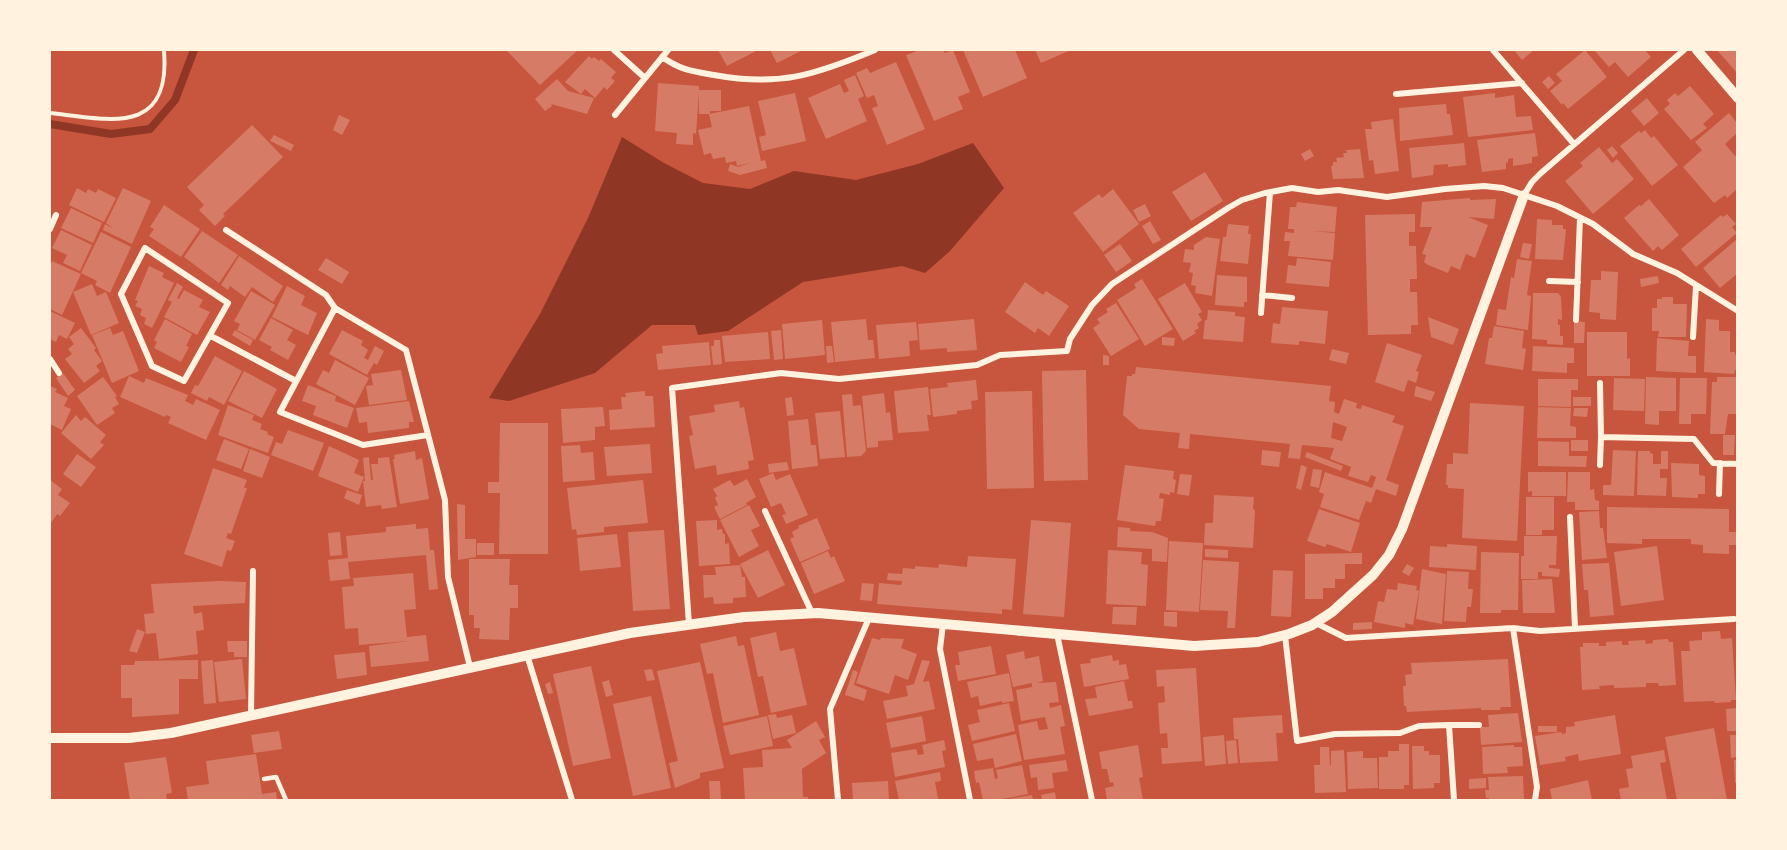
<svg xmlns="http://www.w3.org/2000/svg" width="1787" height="850" viewBox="0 0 1787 850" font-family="Mulish,sans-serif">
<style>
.water{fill:#8f3625}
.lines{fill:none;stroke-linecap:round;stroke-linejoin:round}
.stream{stroke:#8f3625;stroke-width:8}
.building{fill:#d67c66;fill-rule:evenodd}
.path{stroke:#fff3e0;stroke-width:4}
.service{stroke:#fff3e0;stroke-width:4.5}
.minor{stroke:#fff3e0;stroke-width:6}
.tertiary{stroke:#fff3e0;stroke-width:10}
</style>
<rect width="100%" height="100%" fill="#c8553d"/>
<path class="water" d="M622,137L664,163L703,183L750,189L794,171L856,180L918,164L973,143L1004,188L950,251L925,273L902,266L803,282L728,331L698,335L695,325H652L595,373L509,401L489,398L540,314L588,218Z"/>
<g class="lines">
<path class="stream" d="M50,124L111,134L150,129L175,100L194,50"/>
</g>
<path class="building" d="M508,50H578L540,85L507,51Z
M718,50H758L727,66Z
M770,50H803L777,63Z
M920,50H943L945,53L953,50L970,92L958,97L963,109L934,121L906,55Z
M963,50H1015L1027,78L983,97Z
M1035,50H1071L1041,63Z
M1514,50H1534L1522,60Z
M1585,50L1607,77L1568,109L1563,103L1562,105L1550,91L1562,81L1556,74Z
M1594,50H1645L1651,57L1628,77L1615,62L1609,67Z
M1717,50H1737V73Z
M589,56L592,59L594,57L599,61L601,59L616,72L611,78L615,81L607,90L604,87L595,98L585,89L581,94L565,82Z
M896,62L925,129L887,145L872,108L878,106L874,95L867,98L856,73L867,68L870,73Z
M855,75L864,96L858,99L867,121L826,139L808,98L840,84L844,93L849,91L844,80Z
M1549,76L1555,83L1548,89L1542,82Z
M557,79L568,91L594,98L587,114L551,104L552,106L545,111L535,99Z
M658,83L699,86V90H721V111H710V114H699V92L696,134L693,133V145L676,144L677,133L655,131Z
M1690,86L1714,114L1703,124L1707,128L1691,140L1664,109L1670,104L1667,100L1675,93L1678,96Z
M795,93L806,141L762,151L759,137L766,135L758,101Z
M1495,93V98L1514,95L1516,117L1531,116L1533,130L1468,137L1463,97Z
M1647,98L1659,113L1644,126L1631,111Z
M1446,104L1447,114H1450L1453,135L1400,141L1399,108Z
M749,106L761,161L765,160L767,168L740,175L728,171L730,164L738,167L750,163L737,166L736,161L726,163L725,157L713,159L711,153L704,155L698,130L712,127L709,114Z
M1729,113L1737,123V133L1725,144L1735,156L1737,154V189L1727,198L1725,195L1714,203L1683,167L1702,150L1695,142Z
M339,115L350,120L342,135L333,130Z
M1393,119L1399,171L1375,174L1373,160L1369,161L1365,129H1372L1371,122Z
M252,125L283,157L223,214L225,216L215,226L199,210L204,205L187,187Z
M1645,130L1651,138L1654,136L1678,165L1652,186L1620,146L1639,131L1641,133Z
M1535,133L1538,156L1532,157V163L1513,166V158L1508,159V162L1506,163V169L1482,172L1477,140Z
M274,135L294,145L291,151L270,141Z
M1464,143L1466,165L1448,167V164L1434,165L1433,175L1412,178L1409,148Z
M1612,146L1618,153L1613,158L1607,150Z
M1599,147L1612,163L1617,159L1634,179L1593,214L1565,181L1583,166L1580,163Z
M1310,149L1314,156L1305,161L1301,154Z
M1360,149L1364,178L1333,179L1331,166H1333V162H1337L1336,158L1344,157L1343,153H1347L1346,150Z
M1205,172L1223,201L1191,221L1172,192Z
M77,188L86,193L88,189L96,193L98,189L116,198L104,222L69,205Z
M123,188L151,201L132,244L103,230L105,224L114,229L106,223Z
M1113,189L1139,224L1103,252L1073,213L1099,194L1102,198Z
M1470,198V200L1496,199L1494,219L1468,217L1488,225L1475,258L1466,254L1460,270L1451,266L1448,273L1428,265L1424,262L1426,255L1422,254L1432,227H1420L1422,202Z
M1649,199L1679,235L1662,250L1658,246L1653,251L1624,218L1639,205L1641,206Z
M1297,202L1337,207L1335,232L1311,231L1335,233L1333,260L1288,256L1290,241H1284L1285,232L1294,233V229H1288L1290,207H1296Z
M1145,204L1151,216L1139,222L1133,210Z
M164,205L200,229L181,257L149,236L154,229L150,227Z
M71,208L102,223L93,243L61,228Z
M1415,214V232H1409V246H1416L1417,279H1410V292H1417L1418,325H1411V334L1368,335L1365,215Z
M1727,214L1736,224L1732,227L1737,233L1696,267L1681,249L1721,215L1723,217Z
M1537,219L1552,220V225H1563V229H1566L1563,260L1535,259Z
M1150,221L1161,240L1153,244L1142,226Z
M1228,224L1249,226L1248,234H1251L1248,264L1220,261L1223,237H1226Z
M61,230L92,245L80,271L63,263L67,255L52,248Z
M202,231L238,255L219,283L184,257Z
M101,232L131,247L110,293L95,285L97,281L81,273Z
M1206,237L1220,239L1212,296L1195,293L1196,286L1191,285L1193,273L1189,272L1191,263L1183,262L1185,249L1194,250V245Z
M1737,239V274L1720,288L1703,268Z
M1523,243L1532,244L1529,259L1520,257Z
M1120,244L1132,261L1116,272L1104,255Z
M239,256L283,286L273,302L252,287L245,297L230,286L228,290L221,285Z
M326,258L349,272L342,284L318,270Z
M1297,258L1331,262L1329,287L1286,283L1288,265L1296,266Z
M1517,259L1532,261L1527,295L1531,296L1528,330L1496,325L1498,309L1506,310L1511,277L1514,278Z
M52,261L81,274L62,315L50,309V266Z
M149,266L164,273L162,277L174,283L152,328L144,324L146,318L140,315L142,309L135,306L138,301L135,300Z
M1601,271L1618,272L1616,320L1600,319V313L1589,312L1591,280H1601Z
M1217,275L1247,277V302H1244V307L1215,305Z
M1658,276L1659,283L1641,287L1640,279Z
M1142,279L1173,329L1145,346L1117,300L1136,288L1134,284Z
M1025,282L1043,295L1046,291L1069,306L1049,336L1038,328L1035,333L1005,312Z
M177,283L183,287L177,298L179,299L184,290L203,300L199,307L210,312L197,335L164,317L172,302L168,300Z
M1185,283L1202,312L1198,314L1202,320L1197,324L1199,328L1194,331L1196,333L1183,341L1158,299Z
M92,284L97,296L106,292L119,323L91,335L73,292Z
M287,286L305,296L301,305L317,313L308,335L272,317Z
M251,291L275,305L255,340L237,330L240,324L234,321Z
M1533,293H1558L1561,297L1562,320L1558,319V325H1560V336H1563V345L1547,344V340L1532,339Z
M1662,297H1673V304H1687L1686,337H1658L1659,331H1652V308H1657V299H1662Z
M1116,303L1139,339L1111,356L1093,328L1100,323L1097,319L1108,312L1106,309Z
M1282,307L1328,311L1325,344L1299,341V345L1271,343L1273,323L1280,324Z
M1208,310L1235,312V316L1245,317L1243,342L1203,339L1205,320H1207Z
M50,311L75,323L67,339L59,335L56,342L50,339Z
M1428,317L1459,329L1453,345L1431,337Z
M271,318L293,330L287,340L296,345L288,360L270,350L272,347L259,340Z
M165,319L192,334L186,346L189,347L181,362L154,348L157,342L154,340Z
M866,319L868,340H873L875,358L835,362L831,322Z
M974,319L977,350L947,352V348L920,350L918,324Z
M1706,319L1719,320V331H1730V352H1735V355H1737V370H1735L1734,374L1704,372Z
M822,320L825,355L785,359L782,324Z
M1574,321L1585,322L1584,343H1574Z
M916,322L918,340L909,341L910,356L879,359L876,325Z
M1494,326L1524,331L1522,348L1526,349L1523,370L1485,364L1489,338H1492Z
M81,328L96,348L94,350L102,361L96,366L100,371L84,383L65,359L72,354L68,349L74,344L69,337Z
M110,328L113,335L123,331L139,371L112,383L92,335Z
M235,330L253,340L250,346L232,335Z
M342,330L363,341L361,345L368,350L364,358L368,360L375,346L384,351L377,365L374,363L367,375L329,354Z
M781,330L783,359L774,360L771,331Z
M768,332L770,359L725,362L722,336Z
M1587,332H1627V359L1630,358V376H1587Z
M1162,337L1175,338L1174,346L1162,345Z
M1657,338L1689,341L1688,356H1696V373L1656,371Z
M714,340H720L722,364L713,365L711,346H714Z
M709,342L711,365L658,370L656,354L663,353L662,346Z
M1387,343L1422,355L1416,371L1419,372L1416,383L1408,380L1404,392L1375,382Z
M826,346H832L834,362L827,363Z
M1533,346L1574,348V363H1567V373L1532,371Z
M1332,349L1349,353L1346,364L1329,360Z
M1103,355L1109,356V365H1103Z
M215,356L242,371L224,405L209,397L207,401L191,393L195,385L198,386Z
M335,360L369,378L355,405L316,384L323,370L329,373Z
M1136,367L1331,386L1329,401L1335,402L1334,412L1339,414L1344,399L1357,403L1356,408L1361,409L1362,405L1395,416L1392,422L1404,426L1386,480L1399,485L1396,496L1376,489L1371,503L1366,501L1359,520L1320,507L1324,494L1319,492L1325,472L1372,488L1376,477L1371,475L1368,482L1348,476L1351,467L1330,459L1334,448L1302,445L1300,459L1288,458L1290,444L1190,434L1189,449L1178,448L1180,433L1139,429L1123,415L1127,376H1132V374H1135ZM1333,422L1347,427L1342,441L1331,438Z
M401,370L407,400L369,405L366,386L373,385L371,374Z
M1086,370L1088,480L1044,481L1042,371Z
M244,371L277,389L262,418L228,401Z
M63,373L75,390L68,396L56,378Z
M129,376L144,383L146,378L188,395L185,401L193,405L196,399L220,410L206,440L168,423L171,417L166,415L165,417L120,397Z
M103,377L117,396L115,397L119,404L112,408L115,413L97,425L77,396Z
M1646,377L1676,378V411H1659V425L1645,424Z
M1717,377H1737L1736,414H1728L1725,434H1710L1712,382H1717Z
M1614,378L1645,379L1644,411L1613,410Z
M1680,378H1707L1706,414H1691V424H1679Z
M1538,379H1578V390H1571V407L1538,406Z
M976,380L978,400L971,401L972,409L957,411V414L933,417L930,389L948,387L947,383Z
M308,385L336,396L335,401L354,408L347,428L313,415L316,406L302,401Z
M50,386L57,389L55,392L68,398L64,406L71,409L62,430L50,424Z
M1416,386L1435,392L1431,401L1414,396Z
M928,387L931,415H927L929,431L898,433L894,391Z
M645,391V396H653L655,427L610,430L609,410L622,409L621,397H626L625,393Z
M1032,391L1034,488L987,489L985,392Z
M884,393L886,413L890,412L893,440L878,441V447L867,448L862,396Z
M852,394L853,406L861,405L866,451L861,456L847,457L842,395Z
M792,397L794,415L787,416L785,398Z
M1573,397H1591V406H1573Z
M409,401L414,422H409V428L368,433L367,422L359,423L356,408Z
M739,401L740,408L744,407L754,460L748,461L749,469L717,475L716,465L695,469L689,436L693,435L689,416L715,412L714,405Z
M1470,403L1524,406L1517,541L1462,538L1464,489L1448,488V485H1446L1447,464H1453V453L1468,454Z
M228,405L254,415L252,420L262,424L260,429L268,432L267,434L274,437L268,453L218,435Z
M603,407L605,426L595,427V440L563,443L561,409Z
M1538,407L1571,408L1570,426L1576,427V438H1537Z
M1574,408H1588L1587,417L1573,416Z
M840,411L845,457L820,459L815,413Z
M76,415L81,421L85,417L106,435L100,442L104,445L91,459L61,433Z
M808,419L811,445H816L818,466L792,469L788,421Z
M500,423H548V554H499L500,493H488V482H499Z
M288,430L324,443L313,471L271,455L276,442L282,444Z
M1723,435H1735L1734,455H1723Z
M224,439L249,449L241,469L216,460Z
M1571,440H1588V451H1571Z
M1538,441L1569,442V456H1587L1586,467L1538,466Z
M650,444L652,473L607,476L604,447Z
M580,445L581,453L593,452L595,480L563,482L561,446Z
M329,446L359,460L354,473L364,477L358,492L318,476Z
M250,449L270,457L262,478L243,471Z
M1262,450L1281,452L1279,467L1261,465Z
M1613,450L1636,451L1634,496L1603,495V485H1611Z
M415,451L416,460L422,458L429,499L400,504L393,459H395L394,455Z
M1638,451H1650V453L1653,454V464H1661V451H1668V469H1660V478H1667L1666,496L1637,495Z
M1307,452L1343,466L1341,471L1305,457Z
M77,454L96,467L81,487L63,474Z
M369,457L371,480H373L371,464H378V458L389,457L397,507L382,509L381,505L366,507L363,481H365L363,458Z
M787,462L789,470L769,473L768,464Z
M1671,463L1699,464V475L1705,476V494H1698V498L1672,497Z
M1125,465L1174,471L1173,479L1176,480L1174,493L1170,492V495L1160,493L1159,498L1164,499L1161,521H1156L1155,526L1117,520Z
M1301,465L1307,467L1301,490L1296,488Z
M213,468L247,480L244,488H247L231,534L228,533L226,538L235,541L231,551L227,550L222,567L184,554Z
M1313,469L1322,470L1319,488L1310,486Z
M1528,472H1566V496H1532V491L1528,492Z
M1568,472H1590V490L1594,489L1595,500L1599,501V510H1575V502H1567Z
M773,473L776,480L790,474L808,515L786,524L782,515L786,514L781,503L771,507L759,479Z
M1180,474L1192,475L1189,496L1177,494Z
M747,479L756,497L746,503L747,505L720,519L714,507L718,505L715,498L717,496L713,489L730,480L734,486Z
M50,480L62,489L58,495L70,503L60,516L57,514L50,525Z
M643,480L648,523L604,527V532L577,535L576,529L572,530L567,488Z
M347,490L362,495L359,505L344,498Z
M1214,495L1254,497L1253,509L1255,510L1253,548L1204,545L1205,523H1213Z
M1526,497H1554V530H1542V535H1526Z
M457,504L465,505V539H476V557L458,560Z
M749,505L760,526L751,530L759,546L739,557L720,520Z
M1607,507L1729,509V532H1736V545H1729V554L1703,553V545L1691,544V539H1642V544L1607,543Z
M1319,509L1360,523L1351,552L1327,544L1325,547L1307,541Z
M1599,511L1600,528H1603L1607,558L1582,560L1579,512Z
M817,518L830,549L800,562L790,539L794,537L792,532L799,528L798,526Z
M717,520V530L722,529L723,534H725V544L729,543L730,564L699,566L696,521Z
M1031,520L1071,523L1064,617L1023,614Z
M416,524V529L428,528L430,550H434L438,589L429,590L426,555L348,562L350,579L330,581L328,560L348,558L346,536L386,532V527Z
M1118,527L1130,528V531L1152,532L1168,538L1167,562L1152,561V549L1117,547Z
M664,530L670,609L633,611L628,532Z
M340,532L342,555L330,556L328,533Z
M617,534L621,567L580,571L577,538Z
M1524,536H1557L1556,565H1549V568L1560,569L1559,577L1542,576V572H1538V579H1521V556H1524Z
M1169,541L1203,543L1199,612L1166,610Z
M477,543H494V555H477Z
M1447,544L1477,546L1476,570L1429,567L1430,546L1447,547Z
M1657,546L1664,600L1621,606L1614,552Z
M1205,549L1228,550V558L1205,557Z
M768,550L785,585L758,598L740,564Z
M1108,550L1142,552L1141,564L1148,565L1146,606L1106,604Z
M828,551L831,558L834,556L845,581L814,594L801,563Z
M1481,552L1519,553L1518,610H1501V613H1480Z
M1362,553V564H1345V579H1335V588H1323V599H1305V554Z
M968,556L1016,559L1012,610L1002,609V614L877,604L879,583L901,585L902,581L887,580L888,573L902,574L903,568L915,569V566L938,568L939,564L967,567Z
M469,559H510L509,585H518V608H510L509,640L479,639L480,628H474V615H469Z
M1203,560L1239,562L1235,628H1227L1228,611L1200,610Z
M1609,563L1614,615L1590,617L1588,590H1584L1582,564Z
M1407,564L1414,568L1409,576L1402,572Z
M740,565L742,577H745L746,597L733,598V603L714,604L713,597L704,598L703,575H716L715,567Z
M1422,569L1446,574L1442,624L1416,619Z
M1273,570L1293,571L1291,617L1271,616Z
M1447,571L1469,572L1468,589H1473L1471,607H1467L1466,622L1444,621Z
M413,573L416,609L404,610L407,637L426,635L429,661L371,667L369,646L408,641L359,645L358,628L345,629L342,587L354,586L353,578Z
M1552,579L1555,613H1523L1522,580Z
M221,581L246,582L245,603L193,606L194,614L202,612L204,630L196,631L198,654L159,659L156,633L146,634L144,614L154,613L151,584Z
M862,583L874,584L872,601L860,600Z
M1398,583L1417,586L1416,590L1419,591L1413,625L1405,623V628L1374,622L1378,601L1384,602L1387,589L1397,590Z
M1113,607H1137L1136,625L1112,624Z
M1164,612H1177V627L1164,626Z
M1372,622V629L1353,630V623Z
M137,629L145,632L137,653L129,651Z
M1720,631L1721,639L1732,638L1736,700H1731V702L1714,703L1715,701L1684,702L1681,651H1690L1689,641L1702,640V632Z
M776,632L780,651L794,648L807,705L771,713L763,676L758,677L750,638Z
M736,636L738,646L744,645L759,715L723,723L713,673L707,674L700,644Z
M872,638L880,640L881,638L904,639L901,648L917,654L908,680L895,675L889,694L856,683Z
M1668,639L1669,642H1673L1676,685L1659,686L1658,683H1646V687L1614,688V685L1599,686L1600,689L1582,690L1580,647H1583V643H1599V646H1606V642L1622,641V645H1629L1628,641L1645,640L1646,644L1653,643V640Z
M227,641H247V657H234V652H228Z
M991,646L996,674L958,681L955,665H960L958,652Z
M1024,651L1025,659L1039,656L1043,681L1037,683L1056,682L1059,702L1049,703L1050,708L1061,705L1065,726L1060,727L1065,754L1024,760L1018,725L1037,721L1039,730L1048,729L1045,717L1021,721L1016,690L1032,687V683L1013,687L1006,655Z
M365,652L367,675L337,679L334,655Z
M1112,655L1113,661L1119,660V665L1126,664L1129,679L1084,687L1080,664L1091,663L1090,659Z
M242,659L246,699L219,702L214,662Z
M1508,659L1511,707H1501L1500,710H1481V708L1407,712L1406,706H1404L1403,686H1406L1405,675L1412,674L1411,663Z
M198,660V679H179V714L132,717V698H121V665H134L135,661Z
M213,660L216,703L204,704L201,661Z
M922,660L930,661L923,682L929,681L935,709L887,719L883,701L908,696L906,686L914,684Z
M700,662L724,768L700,773V778L675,788L669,763L678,761L657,671Z
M591,666L611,758L573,766L553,674Z
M1196,668L1202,761L1162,764L1161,748H1168L1167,733L1160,734L1158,703L1165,702L1164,686L1157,687L1156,670Z
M652,669L655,680L647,681L644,670Z
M853,670L858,672L854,685L867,690L864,701L845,695Z
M1009,673L1014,701L1002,703V701L980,706L978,696L971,698L967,682Z
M609,680L613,695L606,697L602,682Z
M1124,681L1128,701H1132L1133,708L1089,716L1085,699L1097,698L1095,687Z
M550,682L553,693L548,694L545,684Z
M651,696L671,788L633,796L613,704Z
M1009,703L1015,731L972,741L968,725L980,722L977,710Z
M1737,708V731H1727L1726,709Z
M1518,713L1522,742L1481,745L1480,727H1489L1488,715Z
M776,714L777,718L792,715L796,733L773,739L768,715Z
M1282,715L1283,733H1276L1278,761L1240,763L1238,739H1234L1233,718Z
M1615,715L1621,754L1579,761L1578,754L1565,757L1566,761L1540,765L1535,736L1561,732L1562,734L1566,733V727L1575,726L1574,722Z
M767,716L773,746L730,755L723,726Z
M922,716L926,741L891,748L886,723Z
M816,721L825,737L819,740L826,753L802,769L803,797H808V800H745L743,768L763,767L762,750L792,748L787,740Z
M1538,726H1557V732H1538Z
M1714,728L1727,800H1677L1665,737Z
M279,731L282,749L254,753L251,735Z
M1016,734L1022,761L995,768L993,758L977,761L973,744Z
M1224,735L1226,764L1205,766L1203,737Z
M1730,735H1737V757L1731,758Z
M944,740L946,750L942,751L945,767L895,777L891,753L916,749L918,755L924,754L922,745Z
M1236,740L1238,763L1228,764L1226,741Z
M1399,744H1409V785H1404V789H1379V757H1388V751H1399Z
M1138,745L1143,777L1139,778L1143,800H1107L1105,788L1114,786L1113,782L1110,783L1107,769H1102L1099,752Z
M1514,745V747H1522L1523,766L1507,767L1508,773L1483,774L1482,747Z
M1412,746H1424V751H1429V755H1440V783H1434V788L1413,789Z
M1320,747H1329L1330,765H1331V751L1344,750L1346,792L1315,793L1314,765H1320Z
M1664,750L1666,762L1660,763L1667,800H1621L1619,789L1629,787L1626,769L1633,768L1631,756Z
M1363,751V758H1377L1378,788L1348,789L1347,752Z
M256,754L262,794L276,792L277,800H188L186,787L209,784L206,761Z
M166,757L172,793L166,794L167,800H130L124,763Z
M1066,760L1068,771L1052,773L1054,788L1038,790L1037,777L1031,778L1029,765Z
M1734,760H1737V783H1735Z
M1022,765L1028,794L997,800H983L979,782L976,783L974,771L993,768L995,779L998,778L996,770Z
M940,772L941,781L935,782L938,799L899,800L895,781Z
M1523,776L1524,800H1489V798H1486L1485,790H1489L1488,777Z
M1486,778V788L1469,789V779Z
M1588,780L1592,800H1552L1550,789Z
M709,781H720L721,800H710Z
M888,781L889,800H853L852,783Z
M1055,792L1056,800H1042L1041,795Z
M1032,795L1033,800H1008V799Z"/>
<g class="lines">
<path class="path" d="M50,113C111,120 171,136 164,50"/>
<path class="service" d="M264,779L276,777L286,800"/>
<path class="minor" d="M614,50L645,78
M1493,50L1574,144
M662,57C681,70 691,71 714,75C779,87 815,75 875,50
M1396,94L1522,83
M615,115L668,50
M1524,195L1532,182L1541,173L1684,50
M50,229L56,215
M226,230L326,295L335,308
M145,248L228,303L184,381L152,366L121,294Z
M1549,281L1578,282
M1262,295L1292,298
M1261,313L1270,192
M1576,320L1580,218
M211,336L296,381
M1693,337L1696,286
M50,359L59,373
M1600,383L1601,437L1694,439L1713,463L1738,464
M428,435L363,445L280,412L335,308L406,350L445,500L448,577L470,667
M1600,465L1601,437
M1719,494L1720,463
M765,511L812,613
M1570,517L1575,628
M1316,623L1346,638L1513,628L1540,631L1734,619
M689,624L672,388L781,373L839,379L977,365L1000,355L1067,351L1070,339L1092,305L1112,284L1228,208L1242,200L1265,193L1292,188L1318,192L1338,190L1387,197L1445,189L1484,186L1503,188L1557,206L1593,224L1633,254L1677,273L1738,311
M943,624L940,649L970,800
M1513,628L1537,787L1535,800
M1057,634L1092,800
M1285,635L1297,741L1335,734L1400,733L1419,726L1449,725L1454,800
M527,655L572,800
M251,716L253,571
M1449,725H1479
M838,800L830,709L869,618"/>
<path class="tertiary" d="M1697,50L1738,98
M50,738H129L171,733L630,633L744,617L818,613L1194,646L1258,642L1289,634L1312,625L1332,612L1373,575L1389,555L1402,529L1524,195"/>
</g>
<rect width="1787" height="850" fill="none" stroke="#fff3e0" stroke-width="102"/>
</svg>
